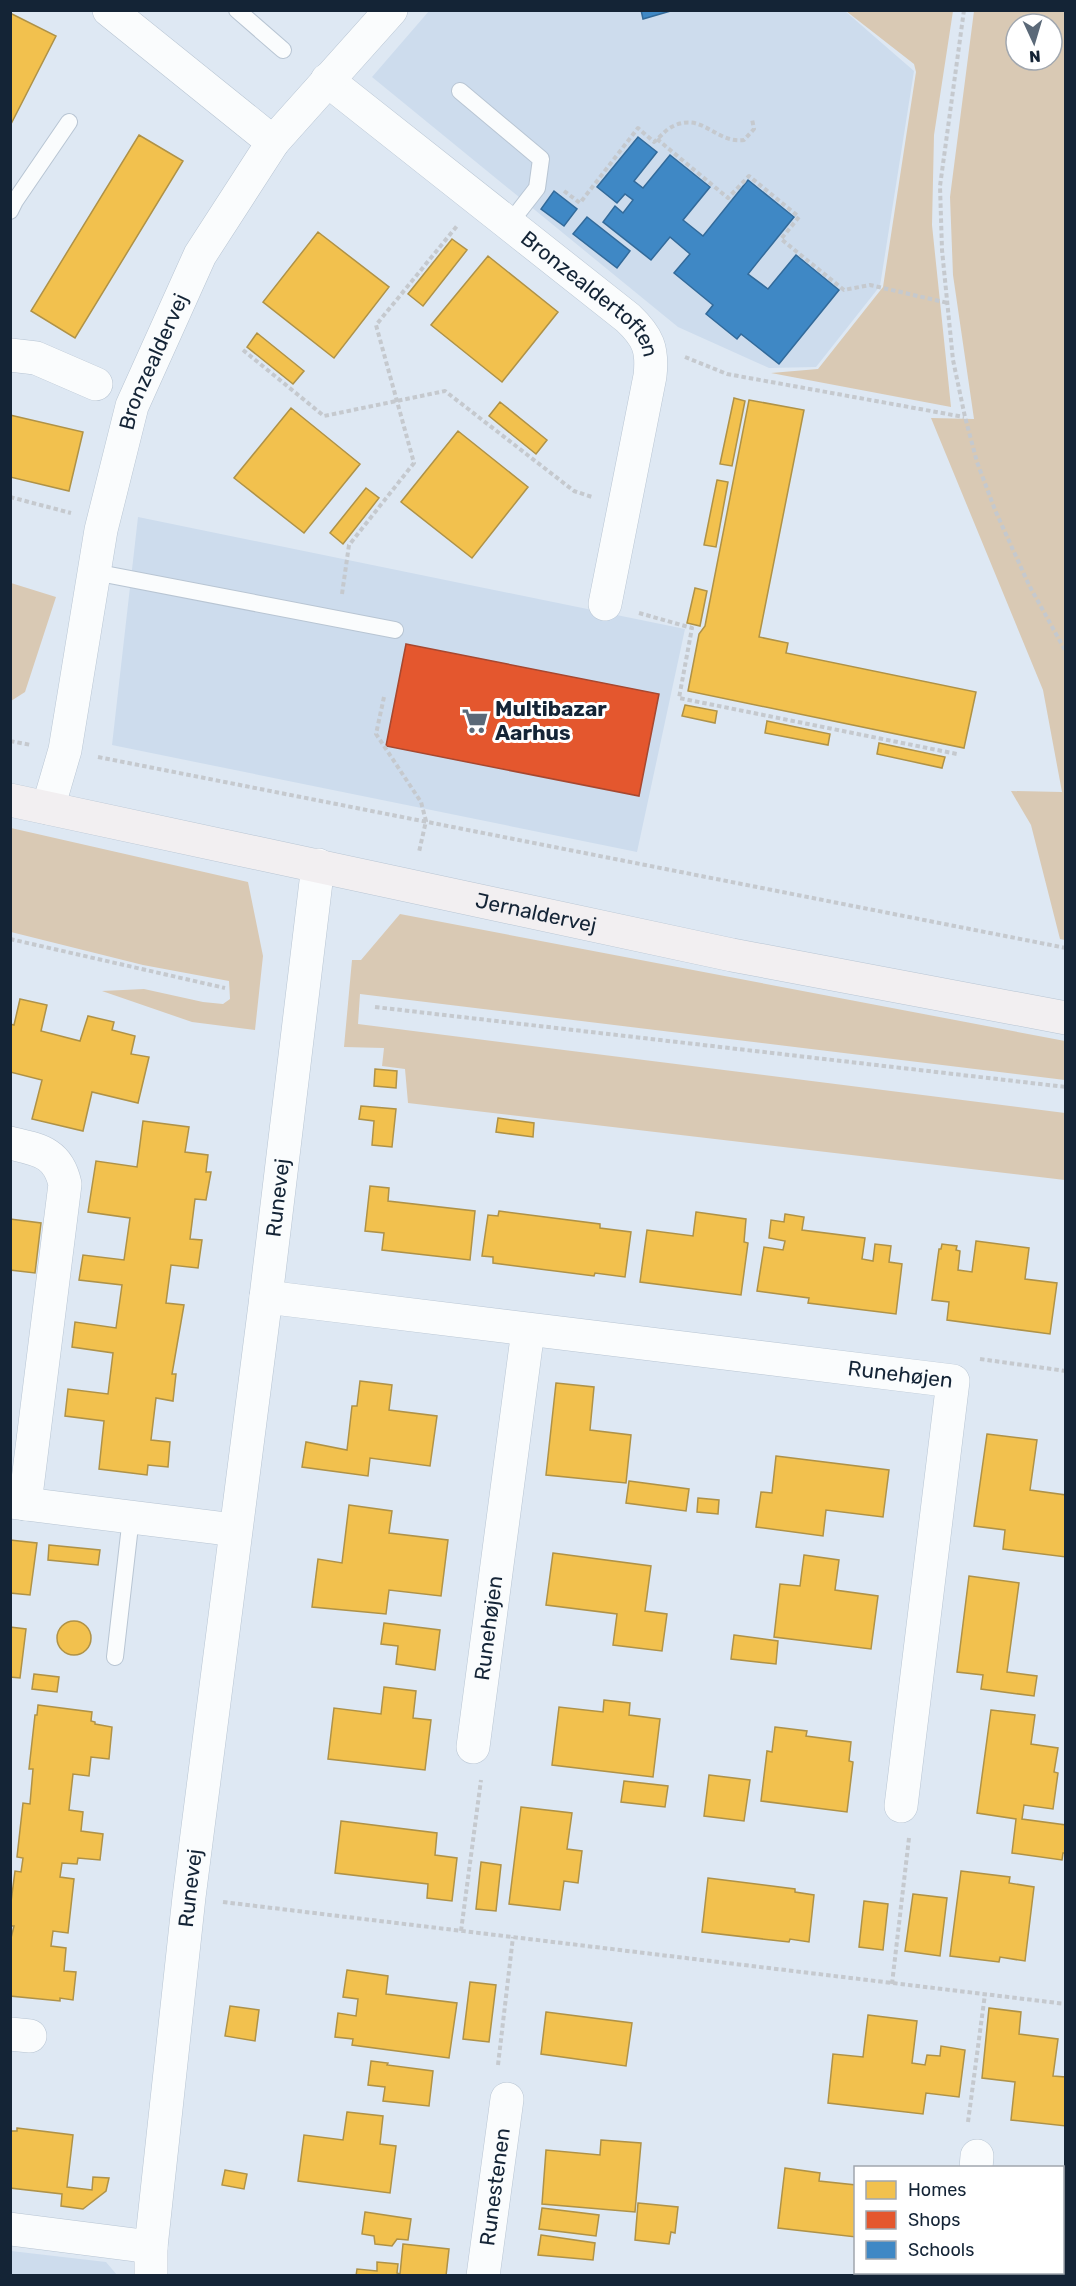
<svg xmlns="http://www.w3.org/2000/svg" width="1076" height="2286" viewBox="0 0 1076 2286" font-family="Rubik,sans-serif">
<style>
.built{fill:#cddced}
.green{fill:#d9c9b4;fill-rule:evenodd}
.homes{fill:#f2c14e;stroke:#af9247;stroke-width:1.5}
.shops{fill:#e4572e;stroke:#a64830;stroke-width:1.5}
.schools{fill:#3f88c5;stroke:#326a9a;stroke-width:1.5}
.lines{fill:none;stroke-linecap:round;stroke-linejoin:round}
.lane-casing{stroke:#b8c5d3;stroke-width:18}
.street-casing{stroke:#b8c5d3;stroke-width:34}
.secondary-casing{stroke:#b8c5d3;stroke-width:34}
.path{stroke:#c5c9ce;stroke-width:4;stroke-dasharray:4.5 3;stroke-linecap:butt}
.lane{stroke:#fafcfd;stroke-width:16}
.street{stroke:#fafcfd;stroke-width:33}
.secondary{stroke:#f2eff1;stroke-width:33}
.labels{text-anchor:middle;stroke-width:6;stroke-linejoin:round;paint-order:stroke}
.street-label{font-size:21px;fill:#142436;stroke:#fff}
.poi-label{font-size:21px;font-weight:bold;fill:#142436;stroke:#fff;text-anchor:start}
</style>
<rect width="100%" height="100%" fill="#dee8f3"/>
<path class="built" d="M429,11H845L914,71L880,286L816,367L769,368L678,327L372,77Z
M138,517L685,629L637,852L112,745Z
M11,2251L106,2262L117,2275H11Z"/>
<path class="green" d="M846,11H953L934,135L932,225L951,407L771,373L818,369L883,287L916,72L914,64Z
M974,11H1065V940L1060,939L1031,825L1011,791L1062,792L1043,690L931,418L974,419L953,275L950,197ZM1016,24H1052V60H1016Z
M11,583L56,597L25,692L11,701Z
M11,828L248,882L263,956L255,1030L192,1022L102,991L144,989L203,1002L223,1004L230,999L229,981L143,965L11,932Z
M400,914L1065,1041V1080L360,994L358,1024L1065,1113V1180L408,1103L405,1069L382,1066L384,1048L344,1047L352,960H361Z"/>
<path class="homes" d="M10,13L56,36L10,126Z
M139,135L183,161L75,338L31,311Z
M318,232L389,287L334,358L263,302Z
M452,239L467,250L423,306L408,294Z
M488,256L558,312L502,382L431,325Z
M257,333L304,371L293,384L247,347Z
M734,398L745,401L732,466L720,464Z
M749,400L804,410L759,637L788,643L786,653L976,692L964,748L688,691L699,634L705,626Z
M500,402L547,440L536,454L489,416Z
M291,408L360,464L304,533L234,478Z
M10,415L83,432L69,491L10,477Z
M458,431L528,487L472,558L401,502Z
M717,480L728,482L716,547L704,545Z
M366,488L379,498L343,544L330,533Z
M695,588L707,591L700,626L687,623Z
M685,705L717,711L715,723L682,716Z
M767,721L830,734L828,745L765,733Z
M879,743L945,757L942,768L877,754Z
M20,999L47,1005L41,1031L80,1041L88,1016L114,1022L112,1030L135,1036L131,1054L149,1057L138,1103L92,1092L83,1131L32,1119L42,1080L10,1072V1024L14,1025Z
M375,1069L397,1071L396,1088L374,1086Z
M361,1106L396,1109L392,1147L372,1145L374,1121L359,1119Z
M498,1118L534,1123L533,1137L496,1132Z
M143,1121L189,1127L185,1152L208,1155L206,1172H211L206,1200L195,1199L190,1239L202,1240L198,1268L171,1265L166,1303L184,1305L172,1374H176L173,1401L156,1398L151,1440L170,1442L168,1467L148,1465L147,1475L99,1469L104,1421L65,1416L68,1389L108,1394L113,1353L72,1347L75,1322L116,1328L122,1285L79,1280L83,1255L124,1260L130,1218L88,1212L96,1161L137,1167Z
M370,1186L389,1188L388,1201L475,1211L470,1260L382,1250L384,1233L365,1231Z
M499,1211L600,1224V1228L631,1232L625,1277L595,1273L594,1276L493,1263V1257L482,1256L488,1215L498,1216Z
M696,1212L746,1219L744,1242L748,1243L741,1295L640,1282L647,1230L693,1236Z
M785,1214L804,1217L802,1230L865,1238L862,1259L873,1261L875,1244L891,1246L889,1262L902,1264L896,1314L808,1303L809,1298L757,1291L764,1247L783,1250L785,1241L769,1238L771,1220L784,1222Z
M10,1219L41,1223L35,1273L10,1270Z
M976,1241L1029,1248L1025,1279L1057,1283L1050,1334L947,1320L949,1302L932,1300L939,1249H941L942,1244L957,1246L956,1250L960,1251L958,1270L972,1272Z
M360,1381L392,1385L389,1410L437,1416L430,1466L370,1458L368,1476L302,1467L306,1442L347,1450L352,1406H357Z
M556,1383L594,1387L590,1430L631,1435L626,1483L546,1475Z
M987,1434L1037,1440L1030,1490L1066,1495V1557L1003,1549L1005,1530L974,1526Z
M776,1456L889,1470L883,1517L826,1510L823,1536L756,1527L761,1492L772,1493Z
M629,1481L689,1489L686,1511L626,1503Z
M698,1498L719,1500L718,1514L697,1512Z
M349,1505L392,1511L389,1533L448,1540L441,1596L389,1590L386,1614L312,1607L318,1559L342,1563Z
M10,1540L37,1543L30,1595L10,1593Z
M49,1545L100,1550L98,1565L48,1560Z
M553,1553L651,1566L645,1611L667,1614L662,1651L613,1645L617,1614L546,1605Z
M804,1555L839,1560L835,1590L878,1596L871,1649L774,1637L780,1584L800,1586Z
M969,1576L1019,1583L1007,1672L1037,1676L1034,1696L981,1689L983,1675L957,1672Z
M57 1638a17 17 0 1 1 34 0a17 17 0 1 1-34 0Z
M384,1623L440,1630L435,1670L396,1664L398,1646L381,1644Z
M10,1627L26,1629L20,1678L10,1677Z
M734,1635L778,1641L776,1664L731,1659Z
M34,1674L59,1677L57,1692L32,1689Z
M384,1687L416,1691L413,1718L431,1720L425,1770L328,1759L334,1708L381,1714Z
M604,1700L630,1703L629,1715L660,1719L653,1777L552,1765L559,1707L603,1712Z
M38,1705L92,1712L91,1721L95,1722V1724L112,1727L109,1759L91,1757L89,1776L73,1774L69,1810L83,1812L81,1831L103,1834L100,1860L78,1858L77,1864L62,1863L60,1877L74,1879L68,1933L53,1931L51,1946L66,1948L64,1971L76,1972L73,2000L60,1998V2001L10,1996V1942L14,1926H10V1910L15,1871L21,1872L23,1858L17,1857L23,1803L30,1804L33,1769H29L35,1715H37Z
M991,1710L1035,1715L1031,1744L1058,1748L1054,1772L1058,1773L1053,1809L1024,1805L1022,1819L1066,1825V1853H1063L1062,1860L1012,1853L1016,1819L977,1813Z
M775,1727L807,1731L806,1736L851,1742L849,1761L853,1762L847,1812L761,1801L767,1751L772,1752Z
M709,1775L750,1780L744,1821L704,1816Z
M624,1781L668,1786L665,1807L621,1802Z
M521,1807L572,1813L567,1849L582,1851L578,1883L564,1881L560,1910L509,1904Z
M341,1821L437,1833L435,1855L457,1858L452,1901L427,1898L428,1884L335,1873Z
M481,1862L501,1865L496,1911L476,1909Z
M961,1871L1010,1877L1009,1883L1034,1887L1025,1961L1000,1957L999,1962L950,1956Z
M708,1878L795,1889V1892L814,1895L809,1942L790,1939L789,1942L702,1932Z
M913,1894L947,1898L940,1956L905,1951Z
M864,1901L888,1904L883,1950L859,1947Z
M347,1970L388,1976L386,1994L457,2003L449,2058L352,2045L353,2039L335,2037L338,2013L356,2016L358,1999L343,1997Z
M470,1982L496,1985L489,2042L463,2039Z
M230,2006L259,2010L255,2041L225,2036Z
M989,2008L1021,2012L1019,2034L1058,2039L1053,2076L1066,2077V2126L1011,2120L1015,2082L982,2078Z
M546,2012L632,2023L626,2066L541,2054Z
M868,2015L917,2021L912,2063L925,2065L927,2055L940,2056L941,2046L965,2050L959,2097L926,2093L923,2114L828,2103L833,2054L863,2057Z
M371,2061L388,2063L387,2065L433,2071L429,2106L383,2101L385,2087L368,2085Z
M347,2112L383,2116L380,2144L396,2146L390,2193L298,2181L304,2135L343,2140Z
M17,2128L73,2135L67,2187L92,2190L93,2177L109,2178L106,2191L83,2209L61,2206L62,2194L10,2188V2131H17Z
M601,2140L641,2143L635,2212L542,2204L546,2150L600,2155Z
M785,2168L820,2173L819,2181L856,2185V2237L778,2228Z
M225,2170L247,2174L244,2189L222,2185Z
M1062,2190H1066V2272H1063L1062,2276H1017L1018,2272H1062Z
M638,2203L678,2207L675,2233L671,2232L669,2244L635,2240Z
M542,2208L599,2215L596,2236L539,2229Z
M365,2212L411,2219L408,2240L397,2239L392,2246L375,2244L374,2236L362,2234Z
M541,2235L595,2243L593,2260L538,2255Z
M403,2244L449,2249L446,2276H356L357,2269L377,2271V2262L398,2264L397,2273L400,2274Z"/>
<path class="shops" d="M406,644L659,694L639,796L386,746Z"/>
<path class="schools" d="M641,10H674L643,19Z
M638,137L657,152L634,181L643,188L670,155L710,187L683,220L703,236L748,180L794,217L748,274L768,289L796,255L839,290L779,364L741,334L737,339L706,314L713,305L674,273L690,254L670,237L651,260L603,222L615,206L623,213L633,200L625,194L617,203L597,187Z
M554,191L577,209L564,226L541,209Z
M587,217L630,251L617,268L573,234Z"/>
<g class="lines">
<g class="lane-casing">
<path id="lane" d="M237,10L283,50
M460,91L541,159L537,188L509,224
M10,211L15,201L69,122
M94,572L395,630
M115,1657L131,1517"/>
</g>
<g class="street-casing">
<g id="street">
<path d="M109,10L273,142"/>
<path id="s1" d="M327,80L628,318C648,337 653,349 650,376L605,604"/>
<path d="M10,355L36,358L96,384"/>
<path id="s2" d="M48,808L65,750L101,530L132,406L200,255L273,142L391,10"/>
<path d="M10,1143C39,1150 58,1152 65,1184L25,1504"/>
<path id="s3" d="M266,1297L953,1381L901,1806"/>
<path d="M10,1502L235,1530"/>
<path id="s4" d="M473,1747L528,1330"/>
<path d="M10,2034L30,2036"/>
<path d="M976,2168L977,2156"/>
<path d="M10,2229L151,2247"/>
<path id="s5" d="M151,2276V2247L189,1897L266,1297L318,865"/>
<path id="s6" d="M483,2276L507,2099"/>
<path d="M961,2276V2272"/>
</g>
</g>
<g class="secondary-casing">
<g id="secondary">
<path id="s7" d="M10,800L732,955L1066,1018"/>
</g>
</g>
<path class="path" d="M964,10L940,186L942,250L953,360L965,417L977,462L995,510L1029,585L1066,652
M657,139L728,198L749,176L799,217L781,239L844,290L870,285L948,303
M564,191L580,203L638,128L654,142C659,138 663,133 668,129C701,108 714,144 744,140L754,129L752,119
M243,350L324,416L445,391L574,491L592,497
M685,357L727,374L964,417
M10,497L71,513
M342,594L349,545L414,463L376,325L457,226
M639,613L692,628L679,698L957,754
M384,697L376,734L421,802L426,821L419,852
M10,741L31,745
M98,757L1066,948
M10,939L225,988
M375,1007L1066,1087
M980,1359L1066,1371
M223,1902L1066,2004
M461,1931L481,1780
M892,1984L909,1838
M498,2065L513,1937
M968,2122L985,1994"/>
<use href="#lane" class="lane"/>
<use href="#street" class="street"/>
<use href="#secondary" class="secondary"/>
</g>
<defs>
<g id="supermarket-bare" transform="scale(2.07)"><path d="M-6-5.5h2.5l.6 2H6L4.5 2H-2.5L-4.4-4H-6ZM-1.5 3.2a1.3 1.3 0 1 0 .1 0ZM3 3.2a1.3 1.3 0 1 0 .1 0Z" fill="#5b6978" stroke="#fff" stroke-width="2.5" paint-order="stroke"/></g>
</defs>
<g fill-rule="evenodd">
<use href="#supermarket-bare" x="475" y="721"/>
</g>
<g class="labels">
<g class="street-label">
<text dy="7" stroke="none"><textPath href="#s1" startOffset="340">Bronzealdertoften</textPath></text>
<text dy="7" stroke="none"><textPath href="#s2" startOffset="460">Bronzealdervej</textPath></text>
<text dy="7" stroke="none"><textPath href="#s7" startOffset="538">Jernaldervej</textPath></text>
<text dy="7" stroke="none"><textPath href="#s5" startOffset="1086">Runevej</textPath></text>
<text dy="7" stroke="none"><textPath href="#s3" startOffset="639">Runehøjen</textPath></text>
<text dy="7" stroke="none"><textPath href="#s4" startOffset="120">Runehøjen</textPath></text>
<text dy="7" stroke="none"><textPath href="#s5" startOffset="390">Runevej</textPath></text>
<text dy="7" stroke="none"><textPath href="#s6" startOffset="90">Runestenen</textPath></text>
</g>
<g class="poi-label">
<text x="495" y="716">Multibazar<tspan x="495" dy="24">Aarhus</tspan></text>
</g>
</g>
<rect width="1076" height="2286" fill="none" stroke="#142436" stroke-width="24"/>
<rect x="854" y="2166" width="210" height="108" fill="#ffffff" stroke="#a1a7af" stroke-width="1.5"/>
<rect x="866" y="2181" width="30" height="18" fill="#f2c14e" stroke="#a1a7af" stroke-width="1.5"/>
<text x="908" y="2196" font-size="18" fill="#142436">Homes</text>
<rect x="866" y="2211" width="30" height="18" fill="#e4572e" stroke="#a1a7af" stroke-width="1.5"/>
<text x="908" y="2226" font-size="18" fill="#142436">Shops</text>
<rect x="866" y="2241" width="30" height="18" fill="#3f88c5" stroke="#a1a7af" stroke-width="1.5"/>
<text x="908" y="2256" font-size="18" fill="#142436">Schools</text>
<g transform="translate(1034 42) rotate(176)"><circle r="28" fill="#ffffff" stroke="#a1a7af" stroke-width="1.5"/>
<path d="M0-4.5L10 22L0 15L-10 22Z" fill="#5b6978"/>
<text y="-9" font-size="16" font-weight="bold" text-anchor="middle" fill="#142436">N</text>
</g>
</svg>
